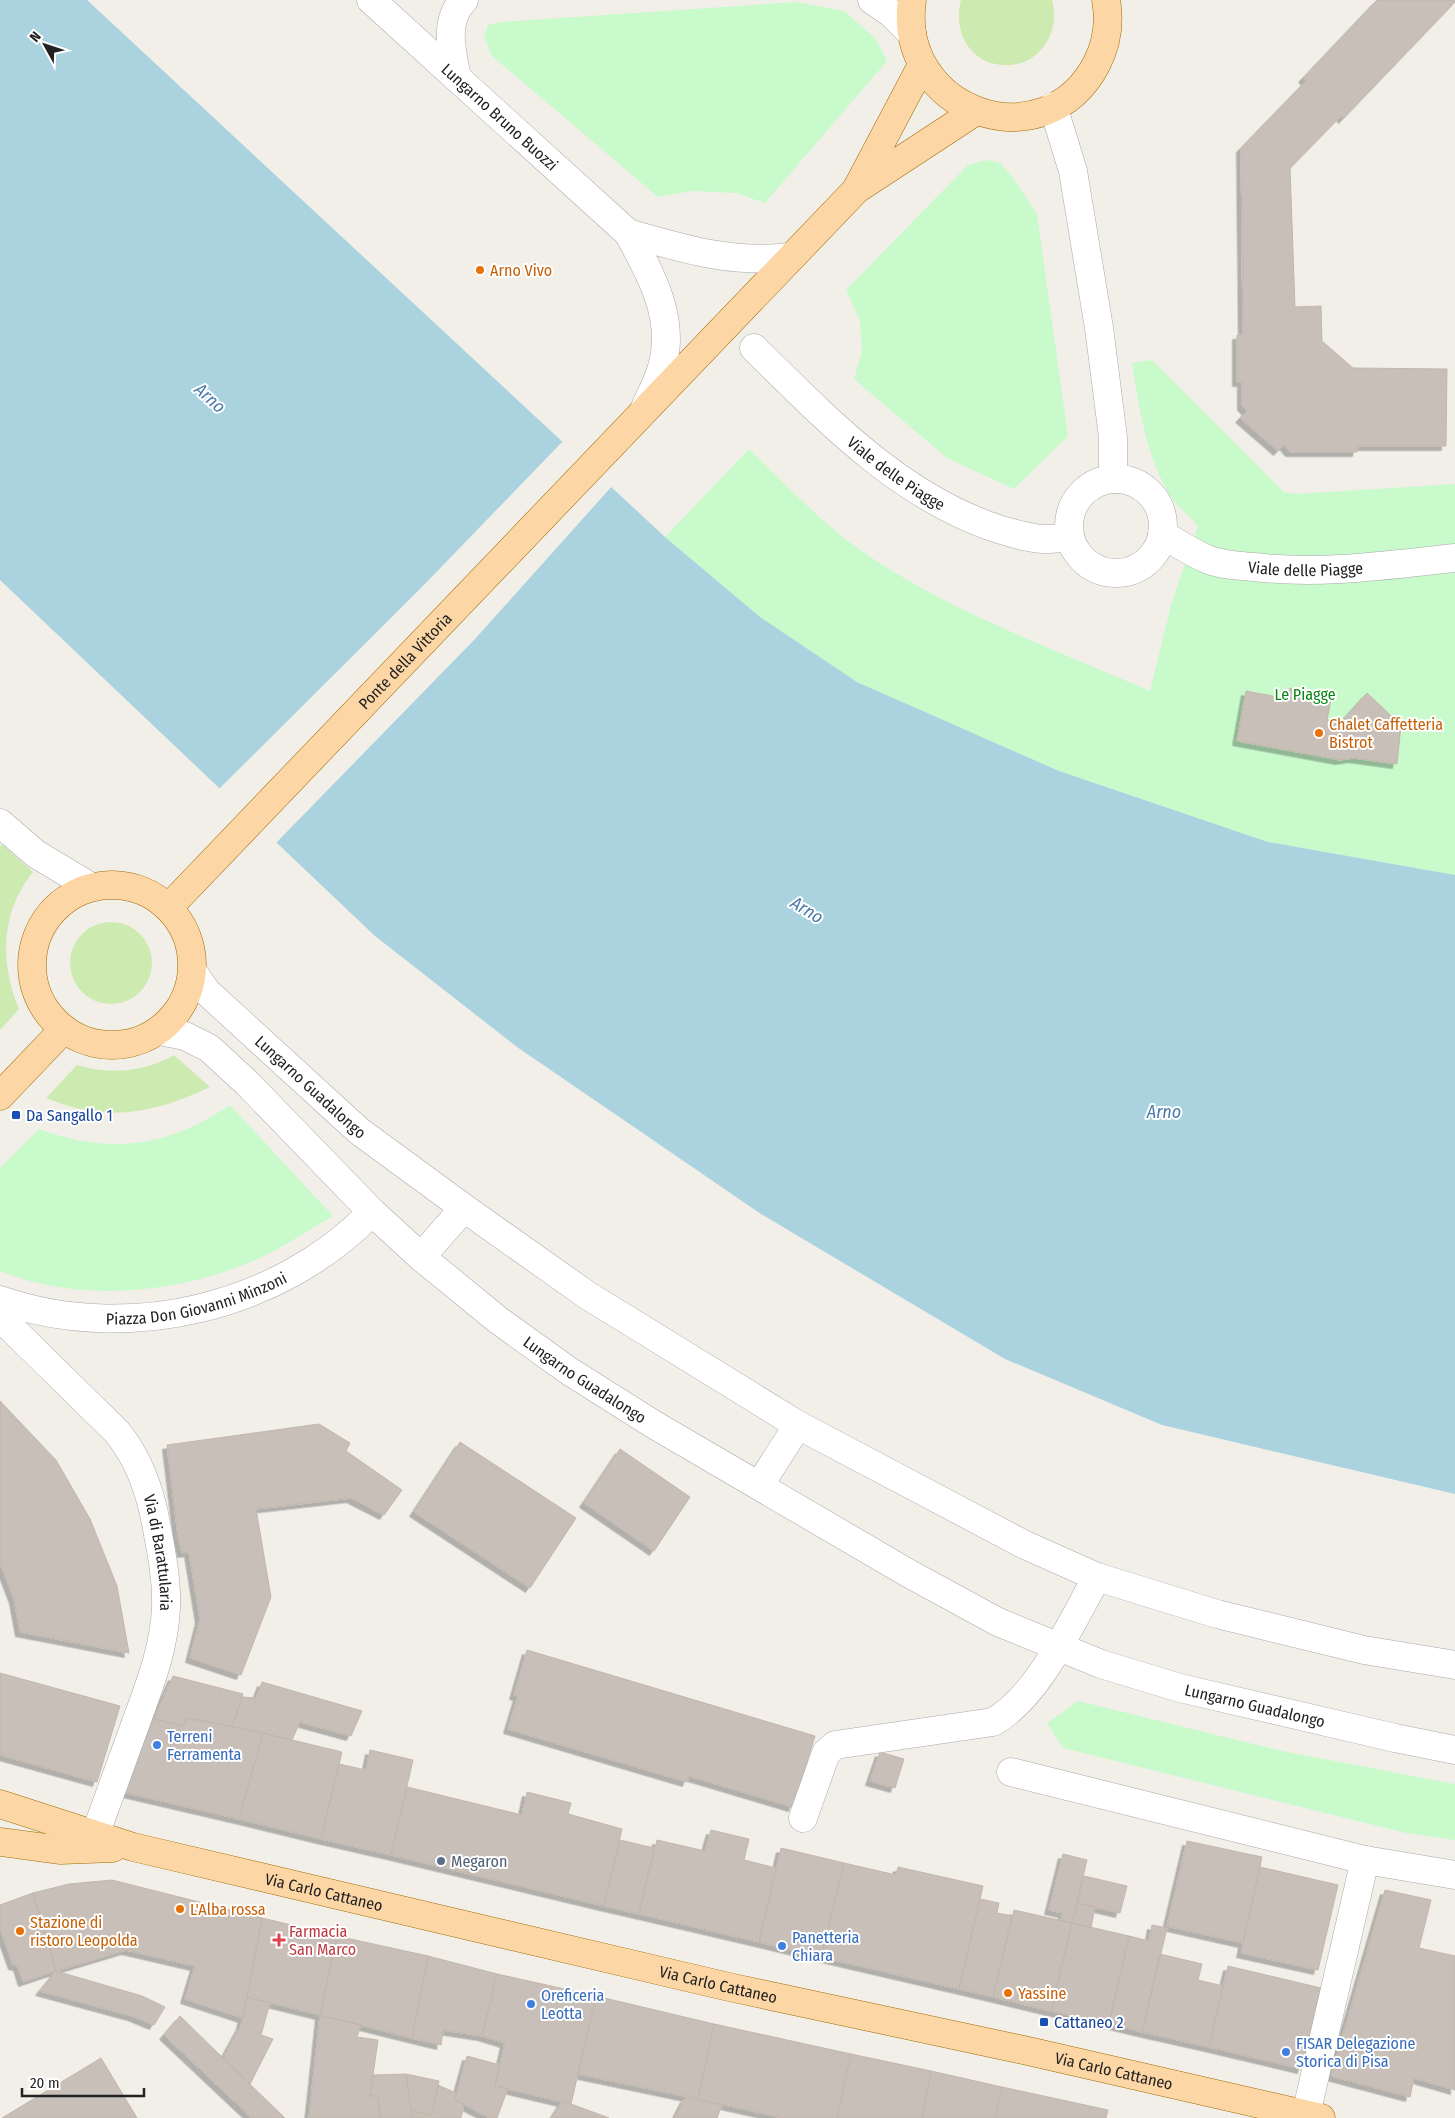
<svg xmlns="http://www.w3.org/2000/svg" width="1455" height="2118" viewBox="0 0 1455 2118" font-family="'Fira Sans Condensed',sans-serif">
<style>
.grass{fill:#cdebb0}
.park{fill:#c8facc}
.water{fill:#aad3df}
.pier{fill:#f2efe9}
.building{fill:#c7bfb8;stroke:#c4b6ab;filter:url(#shadow)}
.lines{fill:none;stroke-linecap:round;stroke-linejoin:round}
.minor-casing{stroke:#a9a9a9;stroke-width:29}
.major-casing{stroke:#a06b00;stroke-width:29}
.minor{stroke:#fff;stroke-width:28}
.major{stroke:#fcd6a4;stroke-width:28}
.food-dot{fill:#e8710a;stroke:#fff;stroke-width:2}
.transit-dot{fill:#1a4fb4;stroke:#fff;stroke-width:2}
.shop-dot{fill:#3f7fe0;stroke:#fff;stroke-width:2}
.service-dot{fill:#5c6f8a;stroke:#fff;stroke-width:2}
.health-dot{fill:#e0444e;stroke:#fff;stroke-width:2}
.labels{text-anchor:middle;stroke-width:4;stroke-linejoin:round;paint-order:stroke}
.street-label{font-size:16px;fill:#222;stroke:#fff}
.food-label{font-size:16px;fill:#c56008;stroke:#fff;text-anchor:start}
.park-label{font-size:16px;fill:#0c8416;stroke:#fff}
.transit-label{font-size:16px;fill:#164399;stroke:#fff;text-anchor:start}
.shop-label{font-size:16px;fill:#366cbe;stroke:#fff;text-anchor:start}
.service-label{font-size:16px;fill:#4e5e75;stroke:#fff;text-anchor:start}
.health-label{font-size:16px;fill:#be3a42;stroke:#fff;text-anchor:start}
.water-label{font-size:18px;font-style:italic;fill:#4a7aab;stroke:#fff}
</style>
<defs>
<filter id="shadow"><feDropShadow dx="-4.5" dy="4.5" stdDeviation="0" flood-color="#0004"/></filter>
</defs>
<rect width="100%" height="100%" fill="#f2efe9"/>
<path class="grass" d="M961,0H1052C1061,29 1042,63 1010,65C972,68 952,33 961,0Z
M3,845L33,872C0,913 0,963 19,1009L0,1030V846Z
M70 963a41 41 0 1 1 82 0a41 41 0 1 1-82 0Z
M174,1055L210,1087C153,1114 106,1123 46,1098L77,1065C109,1075 145,1072 174,1055Z"/>
<path class="park" d="M797,2L844,11L876,39L887,61L765,203L736,193L692,191L658,197L492,56L484,37L488,25L500,22Z
M987,160L1000,163L1012,176L1037,214L1068,436L1014,489L947,458L854,379L862,351L860,321L846,290L968,165Z
M1152,360L1284,492L1296,494L1455,484V875L1268,842L1059,771L857,682L760,617L665,537L749,449C781,480 817,518 852,544C942,610 1049,646 1150,691L1171,605L1198,526C1189,516 1176,505 1169,494C1146,454 1139,408 1132,363Z
M230,1105L333,1216C307,1231 281,1249 253,1261C176,1294 79,1303 0,1271V1168L39,1129C109,1155 169,1147 230,1105Z
M1078,1701L1282,1751L1455,1784V1840L1406,1833L1063,1748L1047,1723Z"/>
<path class="water" d="M0,0H87L665,537L760,617L857,682L1059,771L1268,842L1455,875V1494L1162,1425L1005,1359L761,1214L517,1047L375,936L0,580Z"/>
<path class="pier" d="M564,440L613,485L475,639L275,844L218,790L420,589Z"/>
<path class="building" d="M1377,0H1455V2L1343,119L1341,116L1290,168L1295,307L1321,306L1322,341L1353,368L1447,369L1446,446H1358L1357,452H1290L1284,445L1278,451L1240,418L1247,411L1242,406V382H1237V335H1243L1241,148L1306,81L1303,78Z
M1290,688L1332,695L1327,720L1341,722L1367,693L1401,725L1397,764L1353,758L1340,760L1237,741L1246,691L1288,699Z
M0,1401L56,1460L90,1519L117,1586L129,1653L20,1632L14,1599L0,1563Z
M319,1424L350,1443L346,1451L402,1490L384,1515L351,1498L256,1509L271,1597L241,1675L190,1658L200,1619L189,1552L182,1553L178,1535L167,1445Z
M460,1442L576,1518L530,1588L414,1512Z
M620,1449L690,1497L654,1551L584,1503Z
M527,1650L815,1736L793,1807L689,1776L687,1782L508,1729L518,1696L514,1695Z
M0,1673L120,1706L97,1782L0,1755Z
M173,1676L243,1694L232,1726L186,1718L183,1726L154,1719Z
M262,1682L362,1711L351,1736L300,1722L292,1740L232,1726L242,1697L256,1698Z
M186,1718L263,1733L239,1819L123,1792L154,1719L183,1726Z
M263,1733L342,1752L321,1839L239,1819Z
M370,1750L413,1760L391,1855L321,1839L339,1764L366,1770Z
M880,1752L904,1759L895,1788L870,1781Z
M407,1787L522,1815L527,1792L571,1803L568,1814L622,1829L604,1906L391,1855Z
M711,1830L749,1839L744,1860L776,1868L759,1942L639,1914L657,1840L705,1851Z
M620,1840L654,1848L639,1914L604,1906Z
M1187,1841L1262,1857L1243,1943L1167,1926Z
M781,1848L844,1863L821,1957L759,1942Z
M1063,1854L1087,1860L1072,1923L1061,1920L1063,1913L1049,1910Z
M844,1863L896,1875L898,1867L983,1886L959,1989L821,1957Z
M1260,1867L1338,1885L1318,1970L1241,1953Z
M1084,1876L1127,1886L1120,1913L1077,1903Z
M112,1880L262,1918L243,2018L185,1999L195,1966L126,1950L56,1971L33,1893L69,1884Z
M1385,1890L1431,1900L1419,1948L1455,1956V2090L1414,2078L1410,2097L1331,2076Z
M33,1893L56,1971L23,1982L18,1966L13,1965L0,1928V1905Z
M980,1899L999,1903L997,1913L1012,1916L993,1997L959,1989Z
M1077,1903L1095,1907L1091,1928L1072,1923Z
M1014,1910L1072,1923L1051,2011L993,1997Z
M262,1918L337,1936L320,2015L247,1997Z
M1072,1923L1129,1936L1109,2024L1051,2011Z
M1152,1925L1167,1928L1142,2032L1109,2024L1129,1936L1149,1941Z
M337,1936L428,1956L412,2038L320,2015Z
M1160,1954L1202,1964L1198,1980L1223,1986L1209,2047L1142,2032Z
M428,1956L497,1974L482,2036L443,2030L441,2045L412,2038Z
M1228,1966L1321,1988L1302,2069L1209,2047Z
M56,1971L142,1996L165,2007L154,2025L132,2016L40,1991Z
M497,1974L596,1996L571,2104L495,2086L505,2043L482,2036Z
M596,1996L714,2024L698,2099L578,2074Z
M247,1997L270,2003L261,2035L273,2039L250,2084L223,2058L241,2025Z
M320,2015L361,2025L357,2037L378,2040L370,2096H378L380,2118H309Z
M180,2016L223,2058L285,2118H252L164,2035Z
M714,2024L851,2054L837,2118H783L698,2099Z
M851,2054L931,2071L922,2118H837Z
M467,2056L500,2065L495,2086L508,2088L497,2118H490L455,2100Z
M101,2058L137,2118H2Z
M931,2071L1002,2087L995,2118H922Z
M406,2074L412,2118H380L378,2096H370L373,2075Z
M406,2074L439,2081L431,2116L411,2110Z
M438,2085L456,2093L455,2100L464,2104L461,2118H412L411,2110L431,2116Z
M1002,2087L1108,2110L1106,2118H995Z
M685,2098L722,2105L717,2118H675Z
M562,2102L571,2104L609,2118H552Z"/>
<g class="lines">
<g class="minor-casing">
<g id="minor">
<path id="s1" d="M371,0L628,233C651,274 676,319 662,367C658,382 650,396 644,410"/>
<path d="M872,0L891,13L912,34"/>
<path d="M457,78C452,52 443,21 464,0"/>
<path d="M1053,106L1073,171L1099,328L1113,437V479"/>
<path d="M628,233C684,249 732,264 791,257"/>
<path id="s2" d="M754,348C825,418 898,495 995,528C1011,533 1027,538 1043,539C1052,539 1061,538 1070,538"/>
<circle cx="1116" cy="526" r="47"/>
<path id="s3" d="M1162,534C1177,543 1192,553 1209,560C1223,565 1239,566 1254,567C1321,575 1388,565 1455,558"/>
<path d="M0,823L36,854L91,887"/>
<path id="s4" d="M193,972L207,992L359,1131L464,1208L587,1295L798,1425L1025,1545L1097,1577L1217,1614L1364,1650L1455,1665"/>
<path id="s5" d="M160,1031L185,1036L209,1048L247,1083L372,1212L421,1257L498,1320L569,1371L653,1424L908,1573L998,1622L1101,1664L1180,1688L1395,1738L1455,1750"/>
<path d="M421,1257L464,1208"/>
<path id="s6" d="M0,1300C127,1344 279,1308 372,1212"/>
<path id="s7" d="M0,1317L117,1432C140,1460 151,1493 157,1529C162,1555 167,1581 166,1608C164,1651 148,1689 134,1728C121,1764 108,1800 95,1835"/>
<path d="M759,1486L798,1425"/>
<path d="M1011,1772L1365,1860L1455,1875"/>
<path d="M803,1818L826,1753L835,1745L993,1722C1039,1696 1071,1623 1097,1577"/>
<path d="M1306,2114L1365,1860"/>
</g>
</g>
<g class="major-casing">
<g id="major">
<path d="M912,0C896,112 1045,164 1097,63C1107,43 1110,22 1106,0"/>
<path d="M857,188L922,65"/>
<circle cx="112" cy="965" r="80"/>
<path id="s8" d="M169,907L857,189L976,111"/>
<path d="M0,1096L64,1029"/>
<path id="s9" d="M0,1804L133,1847L729,1987L1028,2051L1321,2118"/>
<path d="M0,1842L61,1850L113,1848"/>
</g>
</g>
<use href="#minor" class="minor"/>
<use href="#major" class="major"/>
</g>
<g class="food-dot">
<circle cx="480" cy="270" r="5"/>
<circle cx="1319" cy="733" r="5"/>
<circle cx="180" cy="1909" r="5"/>
<circle cx="20" cy="1931" r="5"/>
<circle cx="1008" cy="1993" r="5"/>
</g>
<g class="transit-dot">
<rect x="11" y="1110" width="10" height="10" rx="2.5"/>
<rect x="1039" y="2017" width="10" height="10" rx="2.5"/>
</g>
<g class="shop-dot">
<circle cx="157" cy="1745" r="5"/>
<circle cx="782" cy="1946" r="5"/>
<circle cx="531" cy="2004" r="5"/>
<circle cx="1286" cy="2052" r="5"/>
</g>
<circle class="service-dot" cx="441" cy="1861" r="5"/>
<path class="health-dot" d="M276.5 1932.5h5v5h5v5h-5v5h-5v-5h-5v-5h5z"/>
<g class="labels">
<g class="street-label">
<text dy="6" stroke="none"><textPath href="#s1" startOffset="174">Lungarno Bruno Buozzi</textPath></text>
<text dy="6" stroke="none"><textPath href="#s2" startOffset="190">Viale delle Piagge</textPath></text>
<text dy="6" stroke="none"><textPath href="#s3" startOffset="151">Viale delle Piagge</textPath></text>
<text dy="6" stroke="none"><textPath href="#s8" startOffset="341">Ponte della Vittoria</textPath></text>
<text dy="6" stroke="none"><textPath href="#s4" startOffset="165">Lungarno Guadalongo</textPath></text>
<text dy="6" stroke="none"><textPath href="#s6" startOffset="201">Piazza Don Giovanni Minzoni</textPath></text>
<text dy="6" stroke="none"><textPath href="#s5" startOffset="555">Lungarno Guadalongo</textPath></text>
<text dy="6" stroke="none"><textPath href="#s7" startOffset="294">Via di Barattularia</textPath></text>
<text dy="6" stroke="none"><textPath href="#s5" startOffset="1305">Lungarno Guadalongo</textPath></text>
<text dy="6" stroke="none"><textPath href="#s9" startOffset="336">Via Carlo Cattaneo</textPath></text>
<text dy="6" stroke="none"><textPath href="#s9" startOffset="741">Via Carlo Cattaneo</textPath></text>
<text dy="6" stroke="none"><textPath href="#s9" startOffset="1146">Via Carlo Cattaneo</textPath></text>
</g>
<g class="food-label">
<text x="490" y="276">Arno Vivo</text>
<text x="1329" y="730">Chalet Caffetteria<tspan x="1329" dy="18">Bistrot</tspan></text>
<text x="190" y="1915">L'Alba rossa</text>
<text x="30" y="1928">Stazione di<tspan x="30" dy="18">ristoro Leopolda</tspan></text>
<text x="1018" y="1999">Yassine</text>
</g>
<g class="park-label">
<text x="1305" y="700">Le Piagge</text>
</g>
<g class="transit-label">
<text x="26" y="1121">Da Sangallo 1</text>
<text x="1054" y="2028">Cattaneo 2</text>
</g>
<g class="shop-label">
<text x="167" y="1742">Terreni<tspan x="167" dy="18">Ferramenta</tspan></text>
<text x="792" y="1943">Panetteria<tspan x="792" dy="18">Chiara</tspan></text>
<text x="541" y="2001">Oreficeria<tspan x="541" dy="18">Leotta</tspan></text>
<text x="1296" y="2049">FISAR Delegazione<tspan x="1296" dy="18">Storica di Pisa</tspan></text>
</g>
<g class="service-label">
<text x="451" y="1867">Megaron</text>
</g>
<g class="health-label">
<text x="289" y="1937">Farmacia<tspan x="289" dy="18">San Marco</tspan></text>
</g>
<g class="water-label">
<text transform="translate(210 398) rotate(42)" y="6">Arno</text>
<text transform="translate(807 910) rotate(31)" y="6">Arno</text>
<text x="1164" y="1118">Arno</text>
</g>
</g>
<g transform="translate(45 45) rotate(310)" stroke="#ffffff" stroke-width="4" paint-order="stroke">
<path d="M0-4L9 19L0 12L-9 19Z" fill="#222222"/>
<text y="-8" font-size="14" font-weight="bold" text-anchor="middle" fill="#222222">N</text>
</g>
<path d="M22 2088v8h122v-8" fill="none" stroke="#222222" stroke-width="2.5"/>
<text x="30" y="2088" font-size="15" fill="#222222" stroke="#ffffff" stroke-width="4" paint-order="stroke">20 m</text>
</svg>
